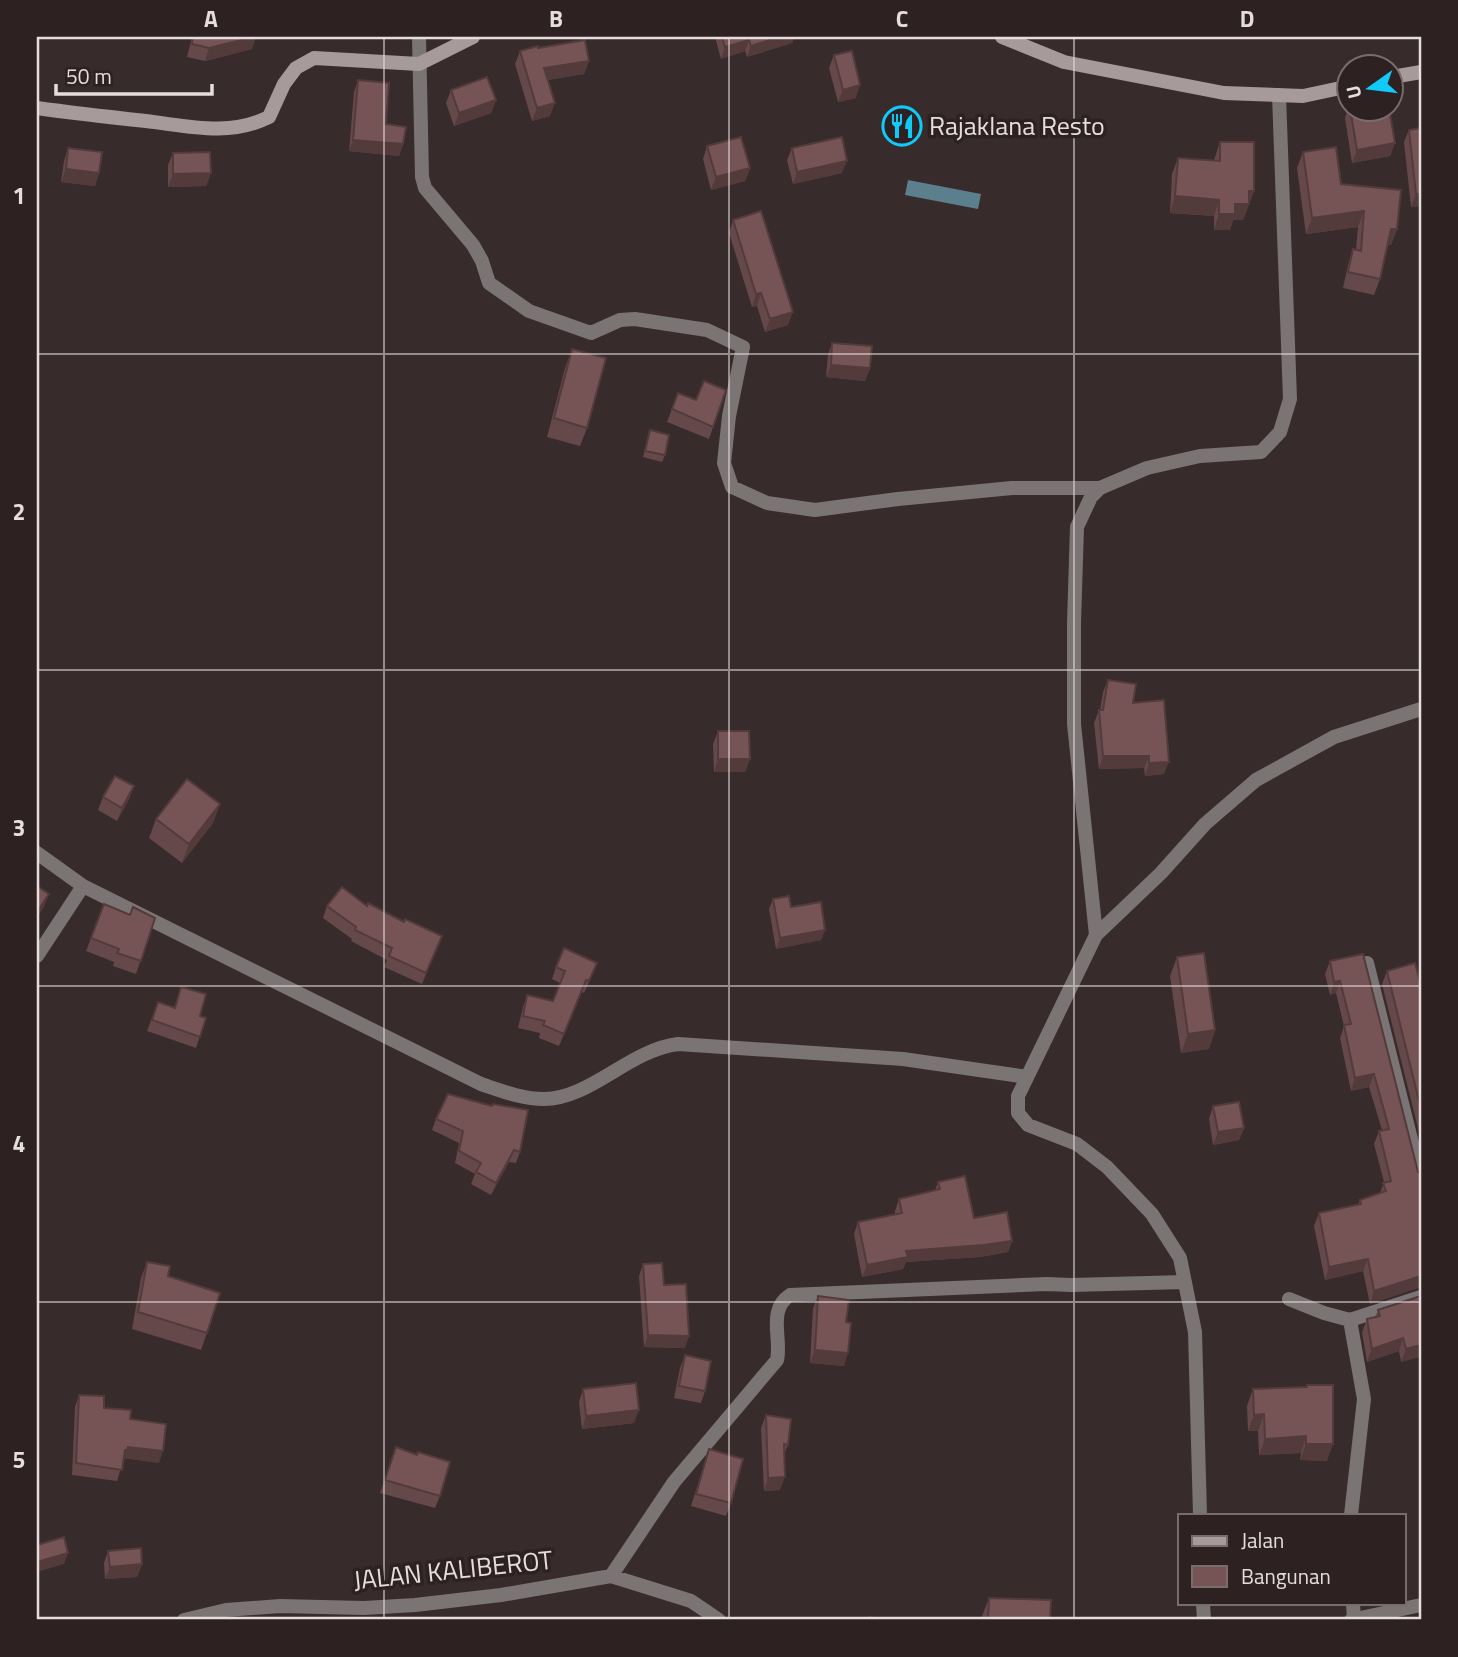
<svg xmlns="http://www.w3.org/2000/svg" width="1458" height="1657" viewBox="0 0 1458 1657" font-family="'Titillium Web',sans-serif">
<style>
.water{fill:#5b7f8d}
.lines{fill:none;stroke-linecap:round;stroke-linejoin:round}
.street{stroke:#7b7474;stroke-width:14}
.secondary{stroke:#a69a9b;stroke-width:14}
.wall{fill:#654849}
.shaded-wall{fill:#533b3c}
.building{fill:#765455;stroke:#533b3c;stroke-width:2}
.grid{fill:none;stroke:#e6dddd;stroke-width:2;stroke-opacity:0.55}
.labels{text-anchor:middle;stroke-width:7;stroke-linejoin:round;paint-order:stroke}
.poi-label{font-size:26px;fill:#e6dddd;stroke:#2e2121;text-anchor:start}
.street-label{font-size:26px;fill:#e6dddd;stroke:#2e2121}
.neatline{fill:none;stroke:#e6dddd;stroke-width:2.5}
.grid-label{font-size:23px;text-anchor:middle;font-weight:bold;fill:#e6dddd}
</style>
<rect width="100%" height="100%" fill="#382b2b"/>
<path class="water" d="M908,180L981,194L978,209L905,195Z"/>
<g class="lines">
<path class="street" d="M419,37L422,177L425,188L473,245L482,261L489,283L529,311L591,333L620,320L635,319L707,330L743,347L729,416L724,463L732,487L767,503L815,510L898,499L1012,488H1100
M37,853L83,886L481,1084C502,1091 522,1099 544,1099C590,1099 629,1050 678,1044L903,1059L1027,1077
M1096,935L1074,724V623L1077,527L1091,497L1100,488L1147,468L1200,456L1261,452L1280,432L1290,399L1279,95
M37,956L83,886
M1367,963L1421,1179
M1289,1299L1324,1313L1350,1320L1364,1399L1351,1515
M1350,1320L1421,1297
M1200,1515L1195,1332L1180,1258L1152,1214L1107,1167L1077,1144L1028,1125L1018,1113V1096L1096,935L1161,873L1205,824L1256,780L1334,737L1421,709
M611,1576L674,1482L777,1360C782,1339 767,1310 790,1295L1047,1284L1071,1285L1185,1282
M1203,1603L1204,1620
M1353,1603L1354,1620
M184,1620L226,1610L280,1606L364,1608L415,1605L501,1595L611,1576L691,1601L719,1620
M1351,1620L1421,1605"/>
<path class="secondary" d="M1002,37L1064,62L1224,93L1303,96L1350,86
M1392,77L1421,72
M37,108C73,113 109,117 146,121C188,126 229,137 269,117L284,84L296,68L314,58L419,64L473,37"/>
</g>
<path class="wall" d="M192,37H193L252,49L205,61L187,57Z
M715,37H794L792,43L747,57L745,51L721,59Z
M538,48L589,61L584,74L548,80L550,116L532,121L515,64L520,51Z
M834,55L856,98L838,102L829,68Z
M358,80L386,124L403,144L399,156L349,151L354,92Z
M451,90L496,100L491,113L454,126L446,103Z
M1349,106L1395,143L1390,156L1352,163L1345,118Z
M1421,128V206L1411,207L1404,142L1409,130Z
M1220,142L1254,191L1243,220H1233L1230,230H1214V216L1170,213L1172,174L1178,158L1214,160Z
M707,146L750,168L745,181L711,190L703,159Z
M68,148L99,173L95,186L61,182L64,161Z
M792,148L842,173L793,184L787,160Z
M1303,152L1397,229L1391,245H1388L1380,279L1374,295L1343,288L1348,265L1353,249H1356L1358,227L1306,234L1297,168Z
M173,153L211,173L206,186L168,187V165Z
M733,220L788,325L765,332L757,306L752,307L729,233Z
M832,343L870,368L865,381L826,377L828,355Z
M572,349L587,428L580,446L547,437L565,368Z
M726,390L709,439L667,422L678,393L696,400Z
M650,430L665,455L662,462L643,457Z
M1108,680L1133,703L1164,774L1145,776L1144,768L1099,769L1094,723L1099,710H1100L1103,692Z
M718,731L750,759L745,772H714L713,744Z
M134,786L129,799L117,821L98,810L103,797Z
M220,804L213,823L182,863L149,838L156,819Z
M773,899L791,907L825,930L821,940L776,949L769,909Z
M104,904L130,914L155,918L136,974L113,966L114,962L86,951Z
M327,906L404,922L442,936L422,984L384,967L387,960L351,941L352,939L323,918Z
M1363,954L1418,1172L1421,1173V1289L1418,1288L1370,1304L1363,1271L1325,1280L1314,1226L1319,1213L1358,1205L1360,1200L1380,1193L1384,1182L1374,1144L1379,1131L1382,1130L1369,1087L1351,1091L1340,1038L1344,1026L1336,993L1330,995L1325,974L1330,961Z
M1177,957L1215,1030L1209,1049L1181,1053L1170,976Z
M556,967L592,975L584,993L582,992L559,1046L539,1038L540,1033L518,1028L523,1007L527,995L553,1001L560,983L552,979Z
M1387,971L1421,986V1140L1382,984Z
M181,987L200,1016L206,1018L196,1048L147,1031L158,1002L174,1008Z
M1213,1106L1244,1128L1239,1140L1213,1145L1209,1119Z
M436,1119L520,1152L516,1163L509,1162L491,1195L471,1184L475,1174L455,1163L459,1143L432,1130Z
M938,1182L974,1218L1012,1241L1008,1252L980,1257L906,1262L903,1269L862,1277L854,1234L858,1222L895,1214V1211L899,1199L935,1191Z
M147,1262L168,1276L207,1333L201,1350L132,1329L141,1278Z
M643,1264L664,1285L685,1348L644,1347L639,1276Z
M818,1296L846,1322L844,1366L810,1363L813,1308Z
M1378,1310L1419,1357L1401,1362L1399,1351L1367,1362L1362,1332L1367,1319L1375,1317Z
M685,1355L705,1391L701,1403L674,1398L680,1368Z
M1307,1385L1327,1461L1300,1460L1301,1453L1259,1455L1258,1431H1248L1247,1406L1253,1389L1306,1387Z
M583,1389L634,1423L582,1429L579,1402Z
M79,1395L104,1408L130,1419L159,1463L124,1458L117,1481L72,1475L75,1407Z
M766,1415L788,1445L784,1454L780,1490L764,1491L761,1428Z
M396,1447L440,1496L435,1508L380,1493Z
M709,1449L731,1503L726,1516L691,1506Z
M108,1551L142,1564L137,1577L105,1579L104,1563Z
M989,1598L1050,1620H982V1616Z"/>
<path class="shaded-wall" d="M256,37L252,49L205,61L209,48Z
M779,37H794L792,43L747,57L751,46Z
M749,40L745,51L721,59L725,47Z
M589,61L584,74L540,81L544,68Z
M860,85L856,98L838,102L843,90Z
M496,100L491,113L454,126L459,113Z
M555,103L550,116L532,121L537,108Z
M353,140L403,144L399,156L349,151Z
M1395,143L1390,156L1352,163L1357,150Z
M847,161L842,173L793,184L797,172Z
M750,168L745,181L711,190L716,177Z
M66,169L99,173L95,186L61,182Z
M211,173L206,186L168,187L173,174Z
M1249,191H1254L1243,220H1233L1230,230H1214L1219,214Z
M1416,194H1421V206L1411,207Z
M1175,196L1219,200L1214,216L1170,213Z
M1364,211L1358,227L1306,234L1312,218Z
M1391,229H1397L1391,245H1385Z
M761,293L757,306L752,307L756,294Z
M793,312L788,325L765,332L770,319Z
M831,365L870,368L865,381L826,377Z
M1103,756H1149L1144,768L1099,769Z
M718,759H750L745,772H714Z
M1169,762L1164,774L1145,776L1149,763Z
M134,786L129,799L117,821L122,808Z
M220,804L213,823L182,863L189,844Z
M49,894L44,907L37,918V912Z
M825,930L821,940L776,949L780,938Z
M442,936L438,948L422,984L426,973Z
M1340,981L1336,993L1330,995L1334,982Z
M1215,1030L1209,1049L1181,1053L1188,1034Z
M1374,1074L1369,1087L1351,1091L1355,1078Z
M1244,1128L1239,1140L1213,1145L1218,1132Z
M514,1150L509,1162L491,1195L496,1183Z
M1012,1241L1008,1252L980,1257L906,1262L903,1269L862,1277L867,1265L906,1251Z
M1368,1259L1363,1271L1325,1280L1329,1267Z
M1421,1276L1418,1288L1370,1304L1374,1291Z
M648,1335L689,1336L685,1348L644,1347Z
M1403,1338L1399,1351L1367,1362L1372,1349Z
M1421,1345V1353L1419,1357L1401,1362L1406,1349Z
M815,1350L848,1353L844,1366L810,1363Z
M639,1410L634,1423L582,1429L586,1416Z
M1264,1414L1258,1431H1248L1254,1415Z
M1306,1436L1301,1453L1259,1455L1265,1439Z
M1306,1444H1333L1327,1461L1300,1460Z
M128,1447L163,1451L159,1463L124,1458L123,1462L125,1450Z
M785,1477L780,1490L764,1491L768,1478Z
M68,1553L64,1564L37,1572V1562Z
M142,1564L137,1577L105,1579L110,1567Z"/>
<path class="building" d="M193,37H254L209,48L192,44Z
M722,37H779L751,46L749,40L725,47Z
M585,40L589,61L544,68L555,103L537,108L520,51L538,46V48Z
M852,51L860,85L843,90L834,55Z
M487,77L496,100L459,113L451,90Z
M358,80L389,83L386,124L406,127L403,144L353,140Z
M1350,108H1389L1395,143L1357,150Z
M1421,128V194H1416L1409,130Z
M741,137L750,168L716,177L707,146Z
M842,137L847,161L797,172L792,148Z
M1220,142H1254V191H1249V204H1235V214H1219V200L1175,196L1178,158L1220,161Z
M1336,147L1341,184L1401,190L1397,229H1391L1380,279L1348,272L1353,249L1361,251L1364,211L1312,218L1303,152Z
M68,148L102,152L99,173L66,169Z
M210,152L211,173L173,174V153Z
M761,211L793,312L770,319L761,293L756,294L733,220Z
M832,343L872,346L870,368L831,365Z
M572,349L606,358L587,428L554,418Z
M704,381L726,390L713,427L672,409L678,393L696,400Z
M650,430L669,435L665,455L645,451Z
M1108,680L1136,684L1133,703L1164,700L1169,762L1149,763V756H1103L1099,710H1103Z
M718,731H749L750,759H718Z
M115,776L134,786L122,808L103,797Z
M187,779L220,804L189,844L156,819Z
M37,886L49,894L37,912Z
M342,887L367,906L368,903L404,922L405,919L442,936L426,973L389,956L392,948L355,930L356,927L327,906Z
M789,896L791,907L821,902L825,930L780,938L773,899Z
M104,904L130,915L133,907L155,918L141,961L117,953L119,949L91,938Z
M564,948L597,963L589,981L586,980L564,1034L543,1025L545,1021L523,1016L527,995L553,1001L565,971L556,967Z
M1204,953L1215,1030L1188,1034L1177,957Z
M1363,954L1418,1172L1421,1173V1276L1374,1291L1368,1259L1329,1267L1319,1213L1361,1204L1360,1200L1386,1191L1383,1183L1391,1181L1379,1131L1389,1129L1374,1074L1355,1078L1344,1025L1351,1024L1340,981L1334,982L1330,961Z
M1415,963L1421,986V1109L1387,971Z
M181,987L206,994L200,1016L206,1018L200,1037L152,1020L158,1002L175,1008Z
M448,1094L492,1106L493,1104L528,1110L520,1152L514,1150L496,1183L476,1172L481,1163L459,1151L463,1131L436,1119Z
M1239,1102L1244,1128L1218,1132L1213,1106Z
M965,1176L974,1218L1007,1212L1012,1241L984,1245L906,1251L908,1257L867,1265L858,1222L902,1213L899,1199L940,1189L938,1182Z
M147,1262L170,1266L168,1276L220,1293L207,1333L138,1312Z
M662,1263L664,1285L686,1284L689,1336L648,1335L643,1264Z
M818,1296L849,1300L846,1322L851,1323L848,1353L815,1350Z
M1421,1296V1329H1420L1421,1345L1406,1349L1403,1338L1372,1349L1367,1319L1380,1316L1378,1310Z
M685,1355L711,1361L705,1391L679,1386Z
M636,1383L639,1410L586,1416L583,1389Z
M1307,1385H1333V1444H1306V1436L1265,1439L1264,1414L1254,1415L1253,1389L1307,1387Z
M79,1395L104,1396V1408L131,1410L130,1419L166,1424L163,1451L128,1447L127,1450H125L122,1470L76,1463Z
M766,1415L791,1419L788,1445L784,1444L785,1477L768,1478Z
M396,1447L417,1455L418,1452L450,1462L440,1496L385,1480Z
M709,1449L743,1459L731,1503L696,1494Z
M64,1537L68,1553L37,1562V1545Z
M141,1548L142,1564L110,1567L108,1551Z
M989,1598L1051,1600L1050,1620H988Z
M869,1617L890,1620H869Z"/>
<path class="grid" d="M384,37V1620M729,37V1620M1074,37V1620M37,354H1421M37,670H1421M37,986H1421M37,1302H1421"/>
<defs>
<g id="restaurant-ring" transform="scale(2.0125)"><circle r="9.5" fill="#2e2121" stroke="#10cafa" stroke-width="1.5"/><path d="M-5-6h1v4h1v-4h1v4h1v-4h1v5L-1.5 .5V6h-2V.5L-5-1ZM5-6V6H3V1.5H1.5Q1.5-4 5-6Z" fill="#10cafa"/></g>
</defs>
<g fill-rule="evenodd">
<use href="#restaurant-ring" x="902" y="126"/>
</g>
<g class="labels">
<g class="poi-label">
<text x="929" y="135">Rajaklana Resto</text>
</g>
<g class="street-label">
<text transform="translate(453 1570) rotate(-6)" y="9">JALAN KALIBEROT</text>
</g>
</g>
<rect width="1458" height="1657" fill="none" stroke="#2e2121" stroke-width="77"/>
<rect x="1178" y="1514" width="228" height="91" fill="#2e2121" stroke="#786c6c" stroke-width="2"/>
<rect x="1192" y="1536" width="35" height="10" fill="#a69a9b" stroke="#786c6c" stroke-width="2"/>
<text x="1241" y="1548" font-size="21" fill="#e6dddd">Jalan</text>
<rect x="1192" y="1566" width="35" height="21" fill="#765455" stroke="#786c6c" stroke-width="2"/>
<text x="1241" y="1584" font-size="21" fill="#e6dddd">Bangunan</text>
<g transform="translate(1370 88) rotate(256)"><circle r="33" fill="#2e2121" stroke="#786c6c" stroke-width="2"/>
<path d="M0-5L12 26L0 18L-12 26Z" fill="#10cafa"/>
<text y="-10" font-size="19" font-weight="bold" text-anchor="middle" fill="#e6dddd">U</text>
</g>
<path d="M56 84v10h156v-10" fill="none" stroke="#e6dddd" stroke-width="3.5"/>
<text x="66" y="84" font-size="21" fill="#e6dddd" stroke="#2e2121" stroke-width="5" paint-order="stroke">50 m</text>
<rect x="38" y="38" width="1382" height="1580" class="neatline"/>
<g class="grid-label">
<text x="211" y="27">A</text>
<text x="556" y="27">B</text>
<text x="902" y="27">C</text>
<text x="1247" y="27">D</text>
<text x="19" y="204">1</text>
<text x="19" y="520">2</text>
<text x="19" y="836">3</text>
<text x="19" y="1152">4</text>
<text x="19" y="1468">5</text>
</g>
</svg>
